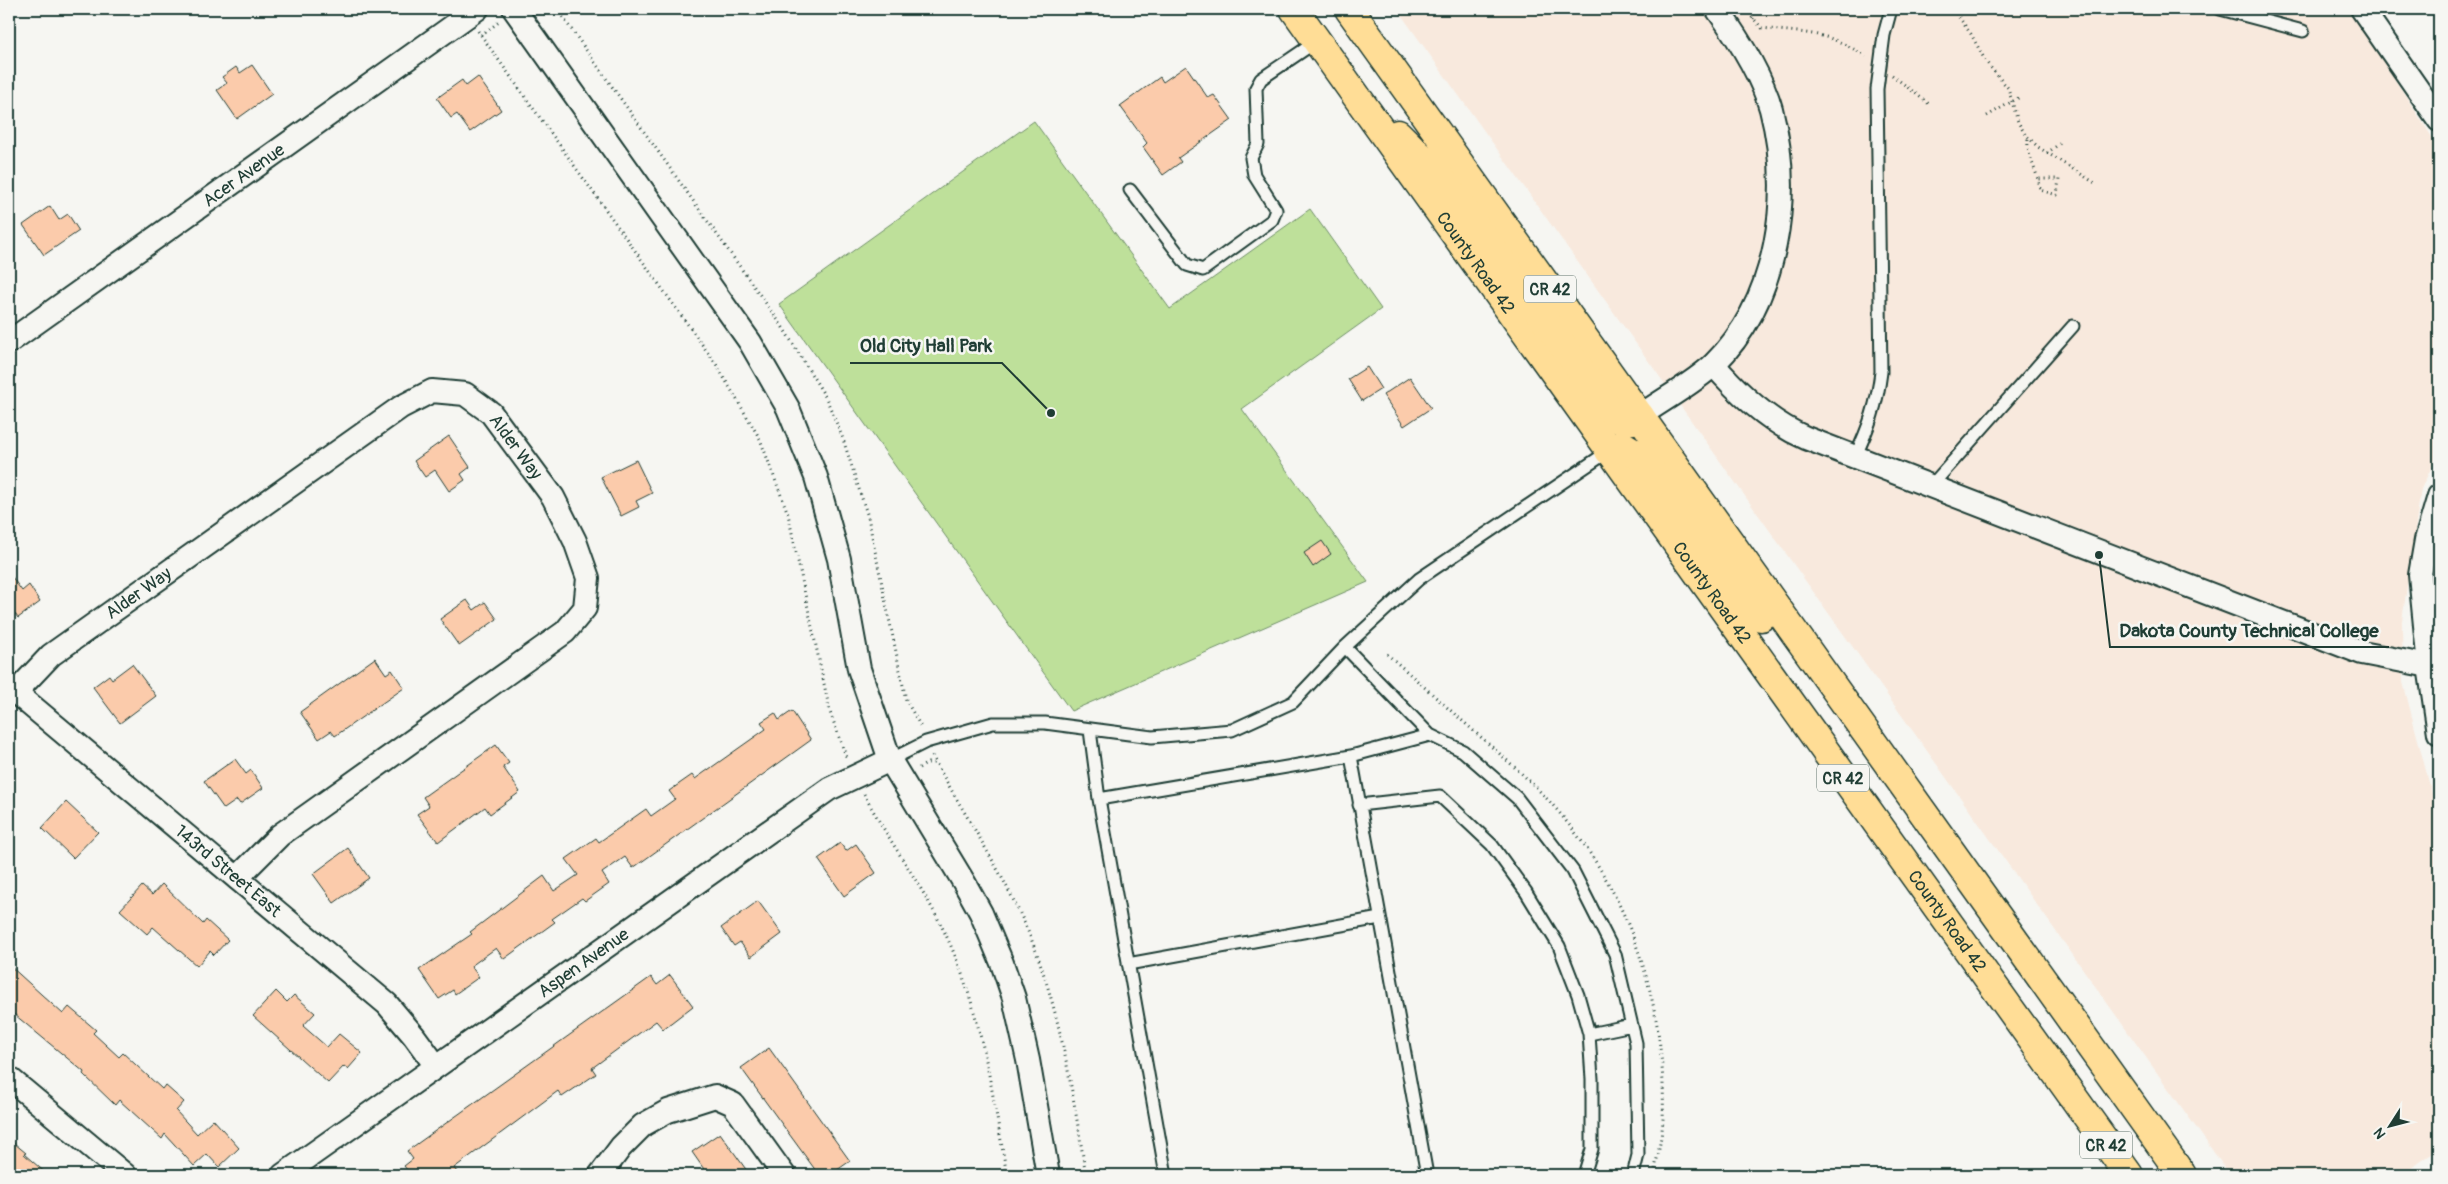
<svg xmlns="http://www.w3.org/2000/svg" width="2448" height="1184" viewBox="0 0 2448 1184" font-family="Pangolin,sans-serif">
<style>
.built{fill:#f8e9dd}
.green{fill:#bee09a;stroke:#6e8e67}
.building{fill:#fbcbab;stroke:#1f3d34}
.lines{fill:none;stroke-linecap:round;stroke-linejoin:round}
.lane-casing{stroke:#1f3d34;stroke-width:15}
.street-casing{stroke:#1f3d34;stroke-width:26}
.highway-casing{stroke:#1f3d34;stroke-width:31}
.path{stroke:#1f3d34;stroke-width:3;stroke-dasharray:1 4;stroke-linecap:butt}
.lane{stroke:#f6f6f2;stroke-width:11}
.street{stroke:#f6f6f2;stroke-width:22}
.highway{stroke:#ffdd96;stroke-width:28}
.labels{text-anchor:middle;stroke-width:5;stroke-linejoin:round;paint-order:stroke}
.shield{fill:#f6f6f2;stroke:#60746d;stroke-width:1}
.shield-label{font-size:16px;font-weight:bold;fill:#1f3d34}
.street-label{font-size:18px;fill:#1f3d34;stroke:#f6f6f2}
.leader{fill:none;stroke:#1f3d34;stroke-width:2}
.callout-dot{fill:#1f3d34;stroke:#f6f6f2;stroke-width:2}
.callout-label{font-size:19px;text-anchor:middle;font-weight:bold;fill:#1f3d34;stroke:#f6f6f2;stroke-width:5;stroke-linejoin:round;paint-order:stroke}
</style>
<rect width="100%" height="100%" fill="#f6f6f2"/>
<filter id="ink" filterUnits="userSpaceOnUse"><feTurbulence type="fractalNoise" baseFrequency=".02" numOctaves="2"/><feDisplacementMap in="SourceGraphic" scale="10" xChannelSelector="R" yChannelSelector="G"/><feConvolveMatrix kernelMatrix="1 2 1 2 8 2 1 2 1" color-interpolation-filters="sRGB"/></filter>
<g filter="url(#ink)">
<path class="built" d="M1397,9H2394L2362,28L2439,148V452L2421,489L2402,621L2403,682L2439,821V1149L2401,1175H2230Z"/>
<path class="green" d="M1034,121L1170,309L1310,209L1381,309L1242,409L1368,582L1071,711L779,304Z"/>
<path class="building" d="M252,65L272,94L237,119L217,90L227,83L222,77L236,67L240,73Z
M1186,66L1208,98L1214,95L1232,120L1178,158L1181,162L1163,175L1143,147L1147,143L1120,106L1160,77L1163,82Z
M478,77L501,110L470,132L457,114L451,118L437,98L462,80L466,86Z
M50,206L59,220L68,214L79,231L44,255L23,225Z
M1367,367L1381,389L1362,401L1348,379Z
M1410,377L1431,408L1404,426L1383,395Z
M449,436L470,467L461,474L465,480L449,491L435,470L425,477L414,461Z
M636,460L652,493L636,501L639,507L621,516L601,477Z
M1322,541L1331,554L1313,567L1304,553Z
M9,573L22,591L29,585L40,602L18,618L15,614L9,618Z
M467,600L474,610L485,602L497,619L459,646L440,619Z
M375,658L386,674L392,670L404,688L335,736L331,731L319,739L300,712Z
M132,664L156,696L120,723L93,687L109,675L112,679Z
M792,711L811,740L633,868L625,857L602,873L609,884L585,901L582,898L552,919L555,922L504,959L496,948L471,966L479,977L455,994L453,990L439,999L419,970L472,934L470,932L544,876L554,891L578,875L566,859L596,838L599,842L646,809L651,816L675,799L669,791L692,775L695,779L766,729L761,722L775,713L779,720Z
M496,745L509,763L503,767L520,792L490,814L485,807L438,842L417,814L429,806L423,797Z
M235,759L246,774L251,770L263,788L240,804L237,800L224,809L204,781Z
M66,802L98,832L73,858L42,828Z
M840,843L846,851L856,844L876,873L844,896L818,859Z
M348,848L369,878L334,903L313,874Z
M162,884L203,924L206,920L228,940L214,955L210,951L197,966L153,927L147,934L120,910L142,886L152,895Z
M758,901L782,934L751,957L740,942L734,946L721,928Z
M9,965L63,1014L69,1007L96,1030L93,1033L119,1057L123,1053L162,1089L165,1085L184,1102L176,1111L197,1134L213,1119L239,1148L219,1167L207,1154L194,1166L165,1134L162,1139L119,1100L115,1105L83,1074L84,1072L9,1010Z
M670,975L693,1006L663,1029L656,1021L592,1068L596,1074L562,1097L558,1091L454,1168L459,1175H411L404,1166L413,1159L407,1151L651,977L657,985Z
M276,991L287,1002L294,995L315,1013L303,1026L327,1047L339,1034L362,1053L348,1069L344,1066L328,1083L253,1016Z
M769,1048L850,1161L830,1175H819L741,1068Z
M720,1133L750,1175H708L692,1152Z
M9,1139L26,1153L24,1154L48,1175H9Z"/>
<g class="lines">
<g class="lane-casing">
<path id="lane" d="M2220,9L2303,31
M1130,190L1187,265L1203,270L1272,220L1276,210L1254,175L1251,158L1258,144L1256,88L1261,79L1317,41
M1855,457C1869,427 1877,405 1881,372L1877,89L1884,35L1891,9
M1931,486L2073,326
M1345,647L1430,735
M1090,730L1099,799L1166,1175
M1351,756L1430,735L1463,751L1517,798L1573,871L1615,954L1636,1043L1638,1155L1633,1175
M890,760L926,742L993,723H1045L1152,737L1232,730L1293,702L1345,647L1419,579L1609,451
M1099,799L1351,756L1427,1175
M1359,805L1440,796L1492,845L1526,892L1559,946L1578,995L1589,1034L1592,1079V1149L1584,1175
M1128,964L1380,918
M1589,1034L1632,1025"/>
</g>
<g class="street-casing">
<g id="street">
<path d="M514,9L750,342L788,408L816,477L839,559L859,669L890,760L965,884L981,913L1002,963L1014,998L1028,1060L1048,1175"/>
<path d="M2362,9L2439,120"/>
<path id="s1" d="M9,342L477,9"/>
<path d="M1714,365C1739,394 1769,422 1806,438L2362,653L2429,666"/>
<path d="M1640,416C1661,401 1697,381 1714,364C1779,300 1793,193 1771,109C1761,74 1738,38 1717,9"/>
<path d="M2439,496L2426,540L2420,575L2429,666L2439,733"/>
<path id="s2" d="M9,687L387,1004L414,1036L436,1066"/>
<path id="s3" d="M16,692L51,655L401,407L432,391L465,394L491,413L553,497L575,541L588,578L585,608L565,632L280,835L237,878"/>
<path d="M9,1078L125,1175"/>
<path id="s4" d="M283,1175L829,789L890,760"/>
<path d="M600,1175L621,1147L643,1125L668,1111L715,1096L733,1104L784,1175"/>
</g>
</g>
<g class="highway-casing">
<g id="highway">
<path id="s5" d="M1294,9L2129,1175"/>
<path d="M1349,9L2182,1175"/>
<path d="M1398,134L1438,174L1610,410L1622,421L1633,420L1640,416"/>
<path d="M1609,451L1622,445L1640,456L1761,617"/>
</g>
</g>
<path class="path" d="M557,9L782,326L826,398L842,436L868,517L906,700L922,729
M1745,9L1762,28C1806,34 1827,30 1866,57
M1953,9L1971,34L1986,62L2008,88L2018,122L2025,134L2038,147L2095,183
M1753,19L1754,9
M478,31L716,364L760,439L788,514L830,712L847,759
M481,35L499,22
M1892,75L1929,104
M1987,116L2020,97
M2028,139C2026,156 2039,173 2040,190L2057,195L2059,179H2039
M2047,153L2062,142
M1387,654C1419,682 1451,711 1483,739C1512,765 1542,790 1566,821C1634,903 1667,1013 1663,1119C1662,1138 1657,1157 1654,1175
M932,756C971,827 1020,896 1044,975C1065,1040 1075,1108 1086,1175
M919,768L928,763H936
M864,794C888,840 920,882 943,929C981,1006 992,1092 1007,1175"/>
<use href="#lane" class="lane"/>
<use href="#street" class="street"/>
<use href="#highway" class="highway"/>
</g>
</g>
<g class="labels">
<g class="shield">
<rect x="1524" y="275.5" width="52" height="27" rx="4"/>
<rect x="1817" y="764.5" width="52" height="27" rx="4"/>
<rect x="2080" y="1131.5" width="52" height="27" rx="4"/>
</g>
<g class="shield-label">
<text x="1550" y="295">CR 42</text>
<text x="1843" y="784">CR 42</text>
<text x="2106" y="1151">CR 42</text>
</g>
<g class="street-label">
<text dy="6" stroke="none"><textPath href="#s1" startOffset="288">Acer Avenue</textPath></text>
<text dy="6" stroke="none"><textPath href="#s5" startOffset="312">County Road 42</textPath></text>
<text dy="6" stroke="none"><textPath href="#s3" startOffset="622">Alder Way</textPath></text>
<text dy="6" stroke="none"><textPath href="#s3" startOffset="158">Alder Way</textPath></text>
<text dy="6" stroke="none"><textPath href="#s5" startOffset="718">County Road 42</textPath></text>
<text dy="6" stroke="none"><textPath href="#s2" startOffset="286">143rd Street East</textPath></text>
<text dy="6" stroke="none"><textPath href="#s5" startOffset="1122">County Road 42</textPath></text>
<text dy="6" stroke="none"><textPath href="#s4" startOffset="368">Aspen Avenue</textPath></text>
</g>
</g>
<path class="leader" d="M1051 413L1002 363H850M2099 555L2110 647H2389"/>
<g class="callout-dot">
<circle cx="1051" cy="413" r="5"/>
<circle cx="2099" cy="555" r="5"/>
</g>
<g class="callout-label">
<text x="926" y="352">Old City Hall Park</text>
<text x="2249" y="637">Dakota County Technical College</text>
</g>
<rect width="2448" height="1184" fill="none" stroke="#f6f6f2" stroke-width="30"/>
<rect x="15" y="15" width="2418" height="1154" fill="none" stroke="#1f3d34" stroke-width="2" filter="url(#ink)"/>
<g transform="translate(2390 1126) rotate(234)" stroke="#f6f6f2" stroke-width="4" paint-order="stroke">
<path d="M0-4L9 19L0 12L-9 19Z" fill="#1f3d34"/>
<text y="-8" font-size="14" font-weight="bold" text-anchor="middle" fill="#1f3d34">N</text>
</g>
</svg>
